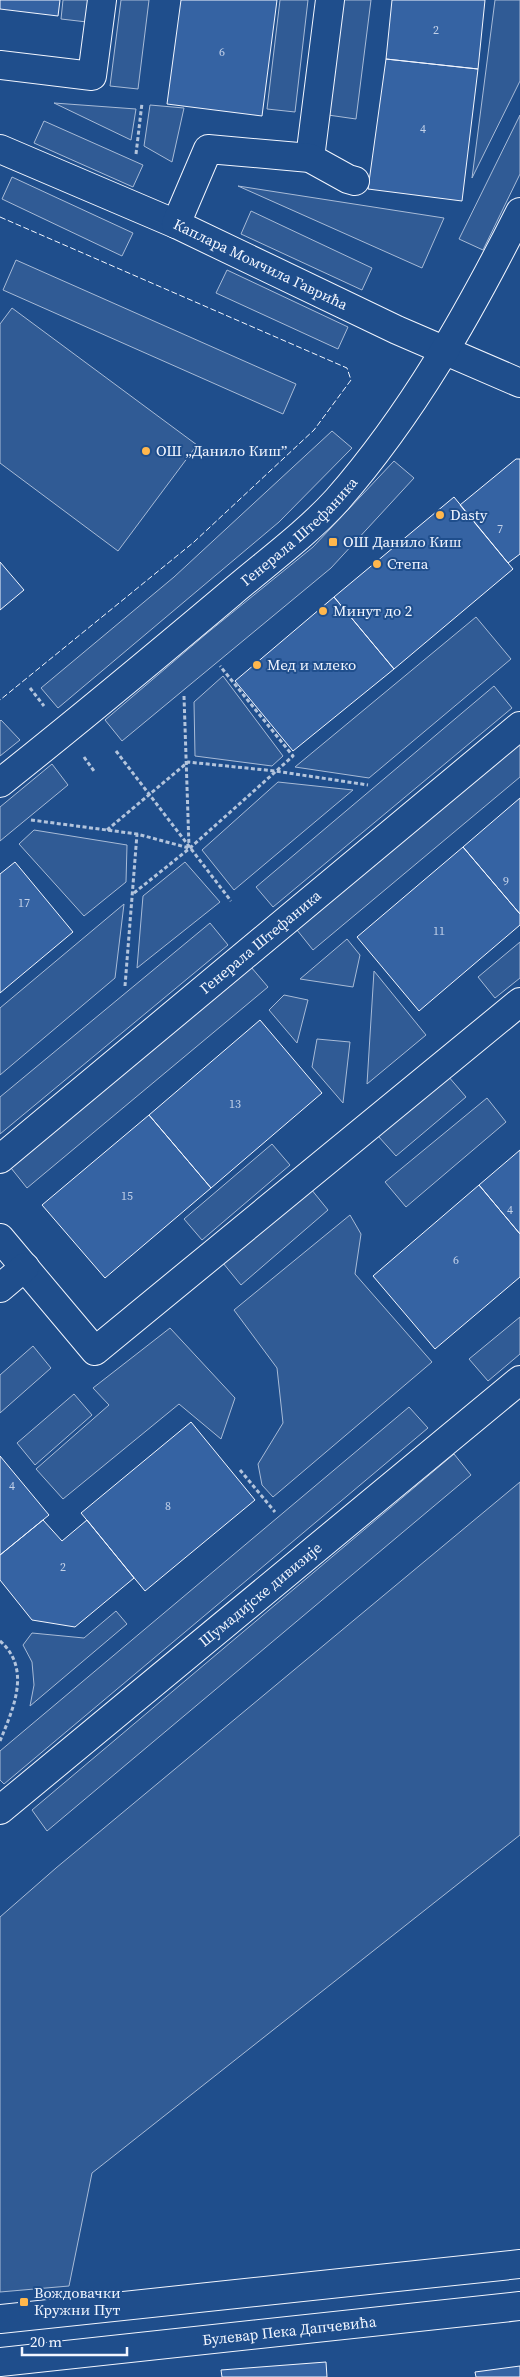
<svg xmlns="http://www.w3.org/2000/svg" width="520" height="2377" viewBox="0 0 520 2377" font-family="'Source Serif 4',serif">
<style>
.built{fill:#305b95;stroke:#a8bbd7}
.building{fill:#3563a3;stroke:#f2f6ff}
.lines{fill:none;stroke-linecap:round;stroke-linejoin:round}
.minor-casing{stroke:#f2f6ff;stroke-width:30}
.path{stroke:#b3c4dc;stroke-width:3;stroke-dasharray:4 2.5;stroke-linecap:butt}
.minor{stroke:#1f4e8c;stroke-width:28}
.fence{stroke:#f2f6ff;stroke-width:1;stroke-dasharray:6 2.5;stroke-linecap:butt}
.poi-dot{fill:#ffb74d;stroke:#1f4e8c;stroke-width:2}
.labels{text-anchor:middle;stroke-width:4;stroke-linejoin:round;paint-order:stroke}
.number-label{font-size:12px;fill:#c3d1e8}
.street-label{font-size:15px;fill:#f2f6ff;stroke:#1f4e8c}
.poi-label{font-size:15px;fill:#f2f6ff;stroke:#1f4e8c;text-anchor:start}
</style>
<rect width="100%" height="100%" fill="#1f4e8c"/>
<path class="built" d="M63,0H89L87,22L61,19Z
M121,0H149L138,89L110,86Z
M280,0H308L295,112L267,109Z
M343,0H371L356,119L328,115Z
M495,0H520V81L472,178Z
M54,103L136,109L131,140Z
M150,105L184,108L172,162L144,146Z
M520,115V174L483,250L459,239Z
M44,121L143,165L133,187L34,143Z
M12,177L133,233L122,256L2,199Z
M238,186L444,218L422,268Z
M251,211L372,268L362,290L241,234Z
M16,260L296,384L283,414L3,290Z
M227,270L348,327L338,349L216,293Z
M12,308L197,445L118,551L0,463V324Z
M332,431L352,448L279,522L58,708L41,688L174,577Z
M394,461L414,478L331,568L122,741L105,720L206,634L313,547Z
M476,617L511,659L369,778L295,767Z
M223,676L283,756L272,766L195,756L194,702Z
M494,686L512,708L273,907L256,887Z
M1,720L20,740L0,756V721Z
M520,743V777L313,950L297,930Z
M52,764L68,785L0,841V807Z
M278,782L353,790L234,890L202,850Z
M34,830L127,845L126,882L84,916L19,844Z
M185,862L220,902L137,968L143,896Z
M124,904L115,978L0,1075V1008Z
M210,923L228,945L0,1134V1097Z
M347,939L360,955L353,987L300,979Z
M520,942V978L495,998L478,977Z
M251,967L268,987L27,1188L11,1168Z
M374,971L426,1035L367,1084Z
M284,995L308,1000L297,1043L269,1010Z
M317,1039L350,1042L343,1103L312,1067Z
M448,1076L466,1097L396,1156L378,1136Z
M487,1098L506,1122L406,1207L385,1182Z
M272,1144L290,1165L202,1240L184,1219Z
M311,1189L328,1210L241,1285L223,1263Z
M350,1215L361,1234L355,1274L432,1362L273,1497L262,1485L258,1464L283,1423L277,1368L234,1310Z
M520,1317V1354L488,1381L469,1359Z
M170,1328L235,1398L221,1439L179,1404L63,1499L36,1469L109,1405L93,1388Z
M33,1346L51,1368L0,1413V1375Z
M74,1394L92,1415L35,1465L17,1443Z
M409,1407L428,1428L4,1784L0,1780V1751Z
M454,1454L471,1475L47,1831L32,1810Z
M520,1482V1835L92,2173L69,2286L0,2292V1917L56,1868Z
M116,1611L127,1624L30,1706L34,1685L32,1662L23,1645L32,1633L84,1638Z"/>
<path class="building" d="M0,0H60L58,16L0,9Z
M181,0H277L262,116L167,104Z
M392,0H485L478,69L386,59Z
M386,59L478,69L462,201L368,189Z
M516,459H520V554L508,563L460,505Z
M454,497L513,569L394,669L334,597Z
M0,562L24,590L0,610Z
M334,597L394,669L293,751L235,681Z
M520,798V914L463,847Z
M463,847L520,914V925L419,1011L357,937Z
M15,862L73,932L0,993V874Z
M260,1020L322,1093L211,1188L149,1115Z
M149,1115L211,1188L105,1278L42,1205Z
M520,1150V1234L479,1185Z
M479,1185L520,1234V1277L435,1349L373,1276Z
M191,1422L255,1500L145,1591L81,1513Z
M0,1456L49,1515L0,1555Z
M43,1520L62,1541L87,1520L134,1578L75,1627L32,1620L0,1580V1555Z
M326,2362L327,2377H222L221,2370Z
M520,2366V2377H476L475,2372Z"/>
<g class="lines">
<g class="minor-casing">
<g id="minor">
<path d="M0,65L92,76L102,0"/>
<path id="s1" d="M0,149L176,224L397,330L520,383"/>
<path d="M310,158L330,0"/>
<path d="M176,224L208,149L310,158L348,179L355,181"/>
<path id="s2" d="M0,783C78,721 155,657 231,593C266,563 306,534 337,500C413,413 468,315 520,212"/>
<path id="s3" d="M0,1159L520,726"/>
<path d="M0,1238L95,1351L520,1002"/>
<path d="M0,1288L25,1267"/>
<path id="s4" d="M0,1810L520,1380"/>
<path d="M0,2319L520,2264"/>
<path id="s5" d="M0,2362L520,2306"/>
</g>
</g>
<path class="path" d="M136,154L142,103
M30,688L44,706
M184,696L189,847
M116,751L231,901
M84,757L94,771
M31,820L137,834L189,848
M107,830L188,762L275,771L368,785
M134,893L190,848L293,756L220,666
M125,986L137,834
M240,1470L275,1512
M0,1641C32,1669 13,1709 0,1741"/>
<use href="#minor" class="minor"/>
<path class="fence" d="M0,217L347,368L351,380L314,430L194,542L0,700"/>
</g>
<g class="poi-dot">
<circle cx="146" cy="451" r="5"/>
<circle cx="440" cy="515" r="5"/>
<rect x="328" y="537" width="10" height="10" rx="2.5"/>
<circle cx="377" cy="564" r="5"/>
<circle cx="323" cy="611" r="5"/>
<circle cx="257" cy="665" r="5"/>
<rect x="19" y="2297" width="10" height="10" rx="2.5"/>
</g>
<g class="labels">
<g class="number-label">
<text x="436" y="34">2</text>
<text x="222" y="56">6</text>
<text x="423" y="133">4</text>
<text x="500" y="533">7</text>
<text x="506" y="885">9</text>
<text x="24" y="907">17</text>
<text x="439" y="935">11</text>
<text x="235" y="1108">13</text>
<text x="127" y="1200">15</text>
<text x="510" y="1214">4</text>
<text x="456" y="1264">6</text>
<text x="12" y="1490">4</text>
<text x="168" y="1510">8</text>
<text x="63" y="1571">2</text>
</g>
<g class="street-label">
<text dy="5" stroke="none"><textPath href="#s1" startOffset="285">Каплара Момчила Гаврића</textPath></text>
<text dy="5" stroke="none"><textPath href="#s2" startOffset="391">Генерала Штефаника</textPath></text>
<text dy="5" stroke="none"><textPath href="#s3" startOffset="339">Генерала Штефаника</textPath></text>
<text dy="5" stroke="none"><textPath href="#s4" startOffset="338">Шумадијске дивизије</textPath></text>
<text dy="5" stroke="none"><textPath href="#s5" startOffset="291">Булевар Пека Дапчевића</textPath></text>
</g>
<g class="poi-label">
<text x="156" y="456">ОШ „Данило Киш”</text>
<text x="450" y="520">Dasty</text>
<text x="343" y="547">ОШ Данило Киш</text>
<text x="387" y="569">Степа</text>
<text x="333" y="616">Минут до 2</text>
<text x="267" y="670">Мед и млеко</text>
<text x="34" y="2298">Вождовачки<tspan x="34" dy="17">Кружни Пут</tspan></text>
</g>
</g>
<path d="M22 2347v8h105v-8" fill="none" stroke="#f2f6ff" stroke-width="2.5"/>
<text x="30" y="2347" font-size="15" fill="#f2f6ff" stroke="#1f4e8c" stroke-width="4" paint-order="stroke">20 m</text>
</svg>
